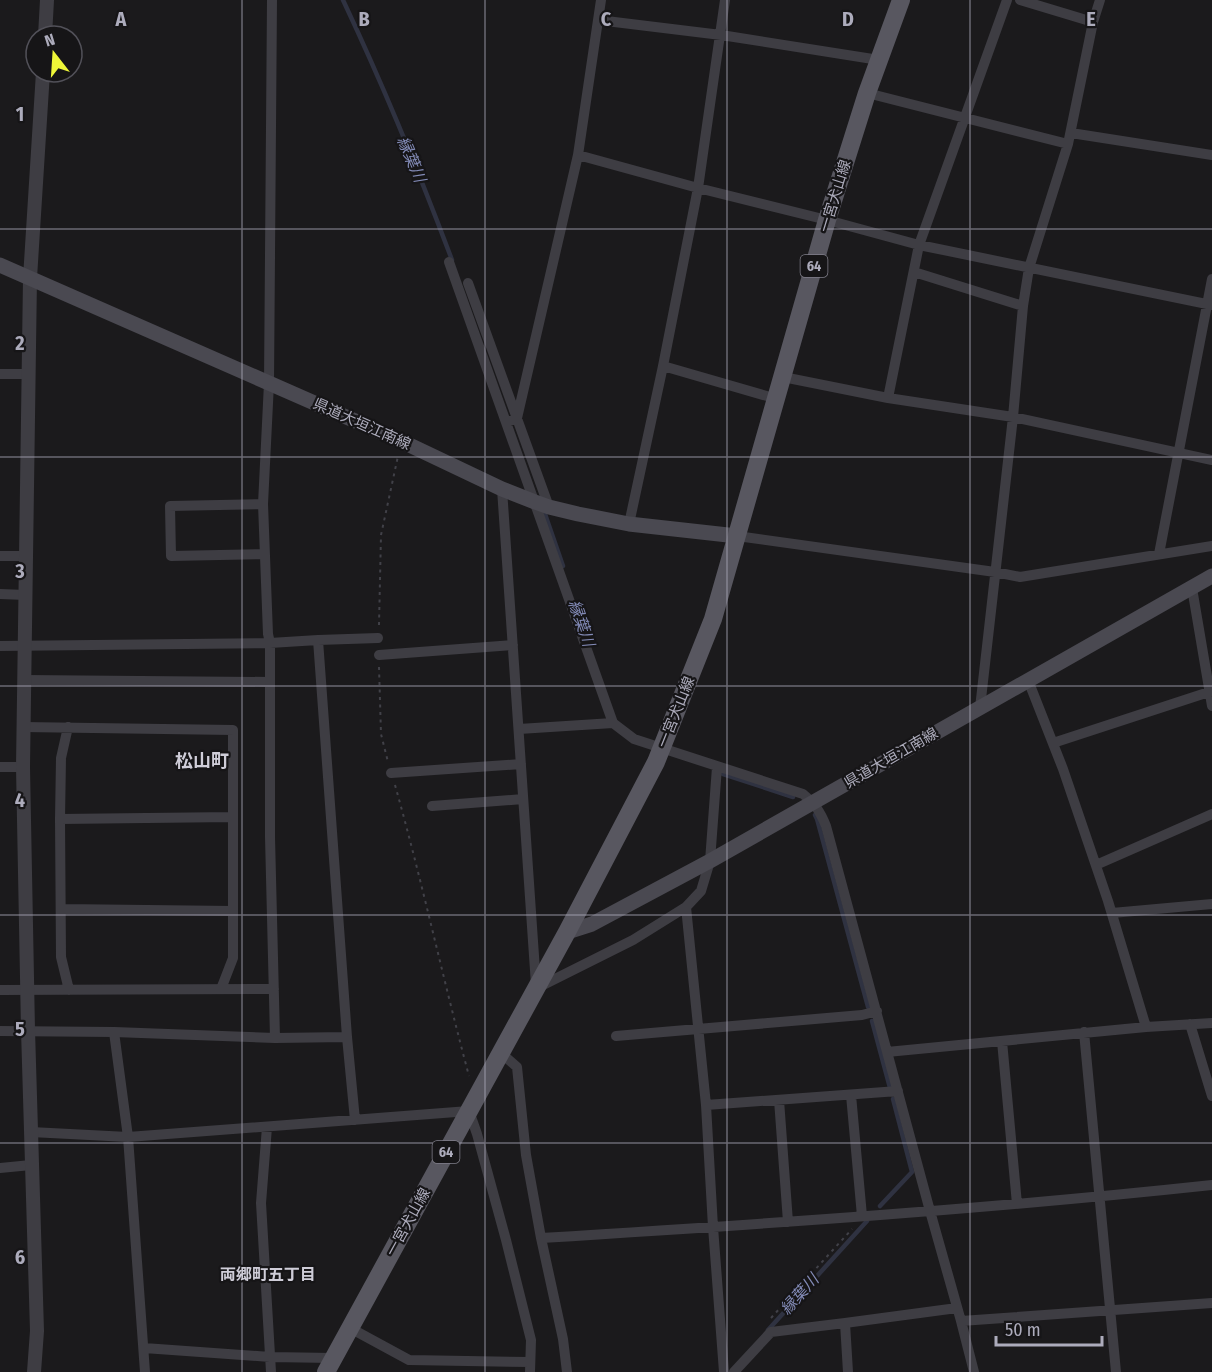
<svg xmlns="http://www.w3.org/2000/svg" width="1212" height="1372" viewBox="0 0 1212 1372" font-family="'Fira Sans Condensed','Noto Sans JP',sans-serif">
<style>
.lines{fill:none;stroke-linecap:round;stroke-linejoin:round}
.stream{stroke:#2f3241;stroke-width:4.5}
.path{stroke:#414148;stroke-width:2;stroke-dasharray:3 4.5;stroke-linecap:butt}
.minor{stroke:#3e3d43;stroke-width:10}
.tertiary{stroke:#3e3d43;stroke-width:14}
.secondary{stroke:#4a4951;stroke-width:15}
.primary{stroke:#585760;stroke-width:18}
.grid{fill:none;stroke:#adacbc;stroke-width:1.5;stroke-opacity:0.55}
.labels{text-anchor:middle;stroke-width:4.5;stroke-linejoin:round;paint-order:stroke}
.shield{fill:#161517;stroke:#807f8a;stroke-width:1.5}
.shield-label{font-size:14px;font-weight:bold;fill:#adacbc}
.street-label{font-size:15px;fill:#adacbc;stroke:#161517}
.water-label{font-size:16px;font-style:italic;fill:#838bb7;stroke:#161517}
.neighbourhood-label{font-size:16px;font-weight:bold;fill:#cfcdd8;stroke:#161517}
.quarter-label{font-size:18px;font-weight:bold;fill:#cfcdd8;stroke:#161517}
.grid-label{font-size:20px;text-anchor:middle;font-weight:bold;fill:#adacbc;stroke:#161517;stroke-width:4.5;stroke-linejoin:round;paint-order:stroke}
</style>
<rect width="100%" height="100%" fill="#1b1a1c"/>
<g class="lines">
<path class="stream" d="M343,0C383,85 419,172 452,260
M545,514L563,566
M723,774L793,797
M815,815L817,819L868,1007
M872,1021L890,1088
M880,1206L912,1172L893,1099
M768,1330L867,1221"/>
<path class="path" d="M379,625L381,535L398,456
M379,667L381,734L388,762
M395,785C422,881 443,979 469,1076
M771,1318L852,1229"/>
<path class="minor" d="M272,0L269,383L263,504L268,634L270,643V837L275,1038
M1020,0L1093,22
M598,20L721,35L879,60
M867,93L1068,144
M1071,133L1212,155
M578,155L698,188L827,220L919,245L1212,305
M449,262L613,723L634,739L803,794C815,804 820,811 826,826L930,1211L961,1321L974,1372
M914,272L1023,306
M468,283L549,507
M663,366L777,399
M0,374H28
M783,377L888,398L1013,417L1212,460
M888,398L919,245L1007,0
M507,422L517,418L578,155L601,0
M502,489L536,985
M263,504L170,506L171,556L265,554
M629,524L663,366L698,188L725,0
M737,536L995,572L1020,577L1212,546
M1159,554L1212,279
M0,556H26
M1192,588L1212,706
M0,594L26,595
M318,640L378,638
M0,646L270,643L318,640L347,1037
M379,655L513,645
M25,680L270,682
M1028,680L1063,769L1108,901L1146,1027
M980,708L1013,417L1023,306L1029,268L1068,144L1093,22L1100,0
M23,727L233,730V958L221,989
M68,727L61,758L60,819L61,957L69,990
M519,729L613,723
M1053,743L1212,691
M0,767H23
M391,773L521,764
M432,806L523,799
M60,819L233,817
M1096,865L1212,814
M686,907L706,1105L713,1227L724,1372
M61,909L233,911
M1112,913L1212,904
M537,988L633,940L686,907L701,891L710,861L717,767
M0,990L274,989
M1190,1024L1212,1096
M0,1031L114,1032L275,1038L347,1037L355,1120
M114,1032L128,1137L145,1372
M1084,1032L1116,1372
M616,1036L862,1015L877,1011
M1002,1041L1017,1204
M887,1052L1146,1027L1212,1023
M501,1053L517,1067L526,1155L541,1238L563,1339L567,1372
M851,1095L862,1216
M779,1100L788,1222
M706,1105L898,1091
M267,1127L261,1203L271,1372
M31,1132L128,1137L469,1111L477,1134L506,1240L531,1340L530,1372
M0,1168L31,1165
M541,1238C765,1224 989,1209 1212,1185
M961,1321L1212,1303
M845,1323L848,1372
M350,1328L409,1360L530,1362
M144,1348L270,1357L333,1358
M734,1372L771,1332L845,1323L957,1308"/>
<path class="tertiary" d="M45,36L47,0
M34,1372L37,1331L28,1030L23,767L30,278L43,72"/>
<path class="secondary" d="M0,265L401,441L502,489L535,502L549,507L578,514L629,524L737,536
M567,932L592,924L710,861L1212,576"/>
<path class="primary" d="M326,1372L567,932L656,762L713,619L827,220L867,93L901,0"/>
</g>
<path class="grid" d="M242,0V1372M485,0V1372M727,0V1372M970,0V1372M0,229H1212M0,457H1212M0,686H1212M0,915H1212M0,1143H1212"/>
<g class="labels">
<g class="shield">
<rect x="800.5" y="255" width="27" height="22" rx="4.5"/>
<rect x="432.5" y="1141" width="27" height="22" rx="4.5"/>
</g>
<g class="shield-label">
<text x="814" y="271">64</text>
<text x="446" y="1157">64</text>
</g>
<g class="street-label">
<text transform="translate(835 196) rotate(-73)" y="5">一宮犬山線</text>
<text transform="translate(362 424) rotate(24)" y="5">県道大垣江南線</text>
<text transform="translate(676 712) rotate(-68)" y="5">一宮犬山線</text>
<text transform="translate(891 758) rotate(-30)" y="5">県道大垣江南線</text>
<text transform="translate(408 1222) rotate(-61)" y="5">一宮犬山線</text>
</g>
<g class="water-label">
<text transform="translate(412 159) rotate(67)" y="6">縁葉川</text>
<text transform="translate(582 623) rotate(71)" y="6">縁葉川</text>
<text transform="translate(799 1294) rotate(-48)" y="6">縁葉川</text>
</g>
<g class="neighbourhood-label">
<text x="268" y="1280">両郷町五丁目</text>
</g>
<g class="quarter-label">
<text x="202" y="767">松山町</text>
</g>
</g>
<g class="grid-label">
<text x="121" y="26">A</text>
<text x="364" y="26">B</text>
<text x="606" y="26">C</text>
<text x="848" y="26">D</text>
<text x="1091" y="26">E</text>
<text x="20" y="121">1</text>
<text x="20" y="350">2</text>
<text x="20" y="578">3</text>
<text x="20" y="807">4</text>
<text x="20" y="1036">5</text>
<text x="20" y="1264">6</text>
</g>
<g transform="translate(54 54) rotate(343)"><circle r="28" fill="#161517" stroke="#525159" stroke-width="1.5"/>
<path d="M0-4.5L10 22L0 15L-10 22Z" fill="#eef638"/>
<text y="-9" font-size="16" font-weight="bold" text-anchor="middle" fill="#adacbc">N</text>
</g>
<path d="M996 1336v9h106v-9" fill="none" stroke="#adacbc" stroke-width="3"/>
<text x="1005" y="1336" font-size="18" fill="#adacbc" stroke="#161517" stroke-width="4.5" paint-order="stroke">50 m</text>
</svg>
